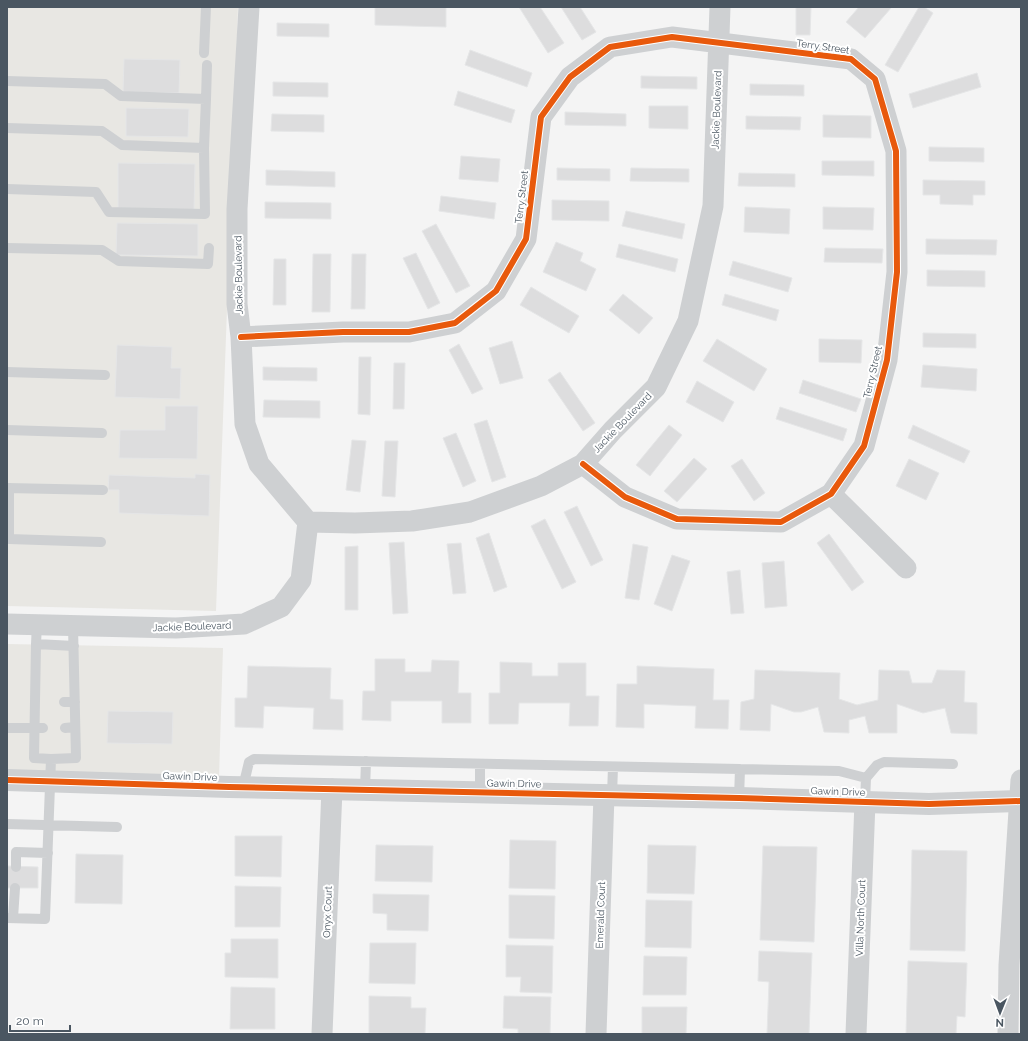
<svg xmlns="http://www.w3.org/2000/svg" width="1028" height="1041" viewBox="0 0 1028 1041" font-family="Raleway,sans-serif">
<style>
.commercial{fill:#e8e7e3}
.building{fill:#ddddde;stroke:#e5e6e7}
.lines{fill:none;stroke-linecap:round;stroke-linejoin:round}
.service{stroke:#ced0d2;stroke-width:10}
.minor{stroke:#ced0d2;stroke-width:21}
.tertiary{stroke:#ced0d2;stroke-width:22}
.cycleway-casing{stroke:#fff;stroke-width:8}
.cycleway{stroke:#e8590c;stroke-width:6}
.labels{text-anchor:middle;stroke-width:4;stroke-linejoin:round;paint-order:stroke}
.street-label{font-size:10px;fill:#4a5661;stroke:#fff}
</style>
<rect width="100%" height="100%" fill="#f4f4f4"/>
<path class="commercial" d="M7,7H238L216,611L7,606Z
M7,644L223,648L219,777L7,771Z"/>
<path class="building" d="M375,7H446V27L375,25Z
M519,7H540L564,43L548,53Z
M561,7H580L596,32L582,40Z
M796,7H811L810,35H796Z
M859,7H889L891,8L865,38L846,22Z
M919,7H924L933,13L898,72L885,65Z
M277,23L329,24V37L277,36Z
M470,50L532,73L527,87L465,65Z
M124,59L180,60L179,93L123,92Z
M977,73L981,87L913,108L909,94Z
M641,76L697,77V89L641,88Z
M273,82L328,83V97L273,96Z
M750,84L804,85V96L750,95Z
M458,91L515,110L511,123L454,105Z
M649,106H688V129L649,128Z
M126,108L189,109L188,137L126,136Z
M565,112L626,114V126L565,125Z
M272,114L324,115V132L271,131Z
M823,115L871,116V138L823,137Z
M746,116L801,117L800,130L746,129Z
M929,147L984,148V162L929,161Z
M461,156L500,159L498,182L459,179Z
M822,161H874V176L822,175Z
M118,163L195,164L194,210L118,208Z
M557,168L610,169V181L557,180Z
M631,168L689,169V182L630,181Z
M266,170L335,172V187L266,185Z
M739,173L795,174V187L738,186Z
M923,180L985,181V195H973V205L940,204V195H923Z
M441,196L496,203L494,219L439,211Z
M552,200L609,201V221L552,220Z
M265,202L331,203V219L265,218Z
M745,207L790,209L789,234L744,232Z
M823,207L874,208L873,230L823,229Z
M626,211L685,224L682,239L622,226Z
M117,223L198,224V256L116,255Z
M436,224L470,286L456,293L422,231Z
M926,239L997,240L996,255L926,254Z
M556,242L583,253L580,261L596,269L586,291L543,272Z
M619,244L678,259L675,272L616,257Z
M825,248L883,249L882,263L824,262Z
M416,253L440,303L428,309L403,258Z
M313,254H331L330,312H312Z
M352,254H366L365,309H351Z
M274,259H286V305H273Z
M733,261L792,278L788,292L729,275Z
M927,270L985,271V287L927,286Z
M531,287L579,316L569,333L520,305Z
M623,294L653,318L639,334L609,310Z
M725,294L779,310L776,321L722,305Z
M923,333L976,334V348L923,347Z
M717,339L767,369L754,391L703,361Z
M819,339L862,340L861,363L819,362Z
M512,341L523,378L500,384L489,348Z
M459,344L483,389L472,394L449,350Z
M117,345L172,347L171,368H181L180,399L115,397Z
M359,357H371L370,415L358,414Z
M394,363H405L404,409H393Z
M923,365L977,369L976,391L921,387Z
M263,367L317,368V381L263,380Z
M560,372L595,423L583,431L548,380Z
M803,380L861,399L856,412L799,393Z
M697,381L734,402L723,422L686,402Z
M264,400L320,401V418L263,417Z
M165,406H198L197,459L119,458L120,430H165Z
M780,407L847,429L843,441L776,419Z
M487,420L506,477L492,482L474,424Z
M669,425L682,435L650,476L636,465Z
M913,425L970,451L964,463L908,438Z
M456,433L476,481L463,487L443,438Z
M352,440L366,441L360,492L346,490Z
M385,441H398L395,497L382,496Z
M694,458L707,469L677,502L664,491Z
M742,459L765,493L754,501L731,466Z
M909,459L939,473L926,500L896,486Z
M195,474L210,475L209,516L119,513V490H108L109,475L195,478Z
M577,506L603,560L591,566L564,512Z
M545,519L576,582L562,589L531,526Z
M489,533L507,587L494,592L476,538Z
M829,534L864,582L852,591L817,543Z
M404,542L408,613L393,614L389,543Z
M461,543L466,593L453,594L447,544Z
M633,544L648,547L639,600L625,598Z
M358,546V610H345V547Z
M672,555L690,561L672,611L654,604Z
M784,561L787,606L765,608L762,563Z
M740,570L744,613L731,614L727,572Z
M375,659H405V672H431L432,660L459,661L458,693H471V723H442V701H391V721L362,720L363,691H375Z
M500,662L532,663V676H558V663H586V696H599L598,726H569L570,703H519L518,724H489V693H500Z
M248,666L331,668L330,699L343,700V730L313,729L314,708L264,706L263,728L235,727V698H247Z
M637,666L714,669L713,700H729L728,729L695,728L696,706L644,704V728L616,727L617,684H637Z
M755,670L840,673L839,699L857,705L878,700L879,670L909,671L912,683H932L937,670L965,671L964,702L977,703V734L951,733L945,708L923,713L897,704V733H869L865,716L849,720V733L824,732L818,707L801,712H794L771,704L770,731L740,730L741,702L754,699Z
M108,711L173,712L172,744L107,743Z
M235,836H282L281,877L235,876Z
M510,840L556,841L555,889L509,888Z
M376,845L433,846L432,882L375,881Z
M648,845L696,846L694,894L647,893Z
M763,846L817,847L814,942L760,940Z
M912,850L967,851L965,951L910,950Z
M76,854L123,855L122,904L75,903Z
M7,866L38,867V888H7Z
M235,886L281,887L280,927H235Z
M373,894L429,895L428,931L387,930V914L373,913Z
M509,895L555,896L554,939L509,938Z
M646,900L692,901L691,948L645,947Z
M231,939H278V978L225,977V953H231Z
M370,943H416L415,984L369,983Z
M506,945L553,946L552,993L520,992L521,977H506Z
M759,951L812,953L809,1034H767L769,982L758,981Z
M644,956L687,957L686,995H643Z
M908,961L967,963L965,1017L957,1016L956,1034H906Z
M231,987L275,988V1029H230Z
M369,996L411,997V1008H426L425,1034L369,1033Z
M504,996L551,997L550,1034H518V1029L503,1028Z
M642,1007H687L686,1034H642Z"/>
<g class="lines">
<path class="service" d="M204,53L206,7
M7,81L105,84L121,96L206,99L204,148
M206,99L207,65
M7,128L102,131L122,145L204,148L205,214L109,212L96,192L7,189
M7,248L102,250L119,261L208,264L209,248
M7,372L105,375
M7,430L102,433
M7,488L103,490
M9,488V539L101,542
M37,624L36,644L74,646
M36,644L34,758L51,759
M64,702H75
M7,728H43
M65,728L75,727
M243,787L249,762L254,759L839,771L866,778
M365,790L366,761
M480,792V764
M612,795L613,767
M739,798L740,769
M865,802L866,778L877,765L884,762L953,764
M7,824L117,827
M16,867V852L48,853
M7,918L45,919L51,759L76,758L73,626
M13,918L15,888"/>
<path class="minor" d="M241,337L343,332H409L455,323L496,291L526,239L541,117L570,77L610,47L672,37L851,59L875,79L896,151L897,272L887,360L864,446L831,494L781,522L677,519L625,497L583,464
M831,494L906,568
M308,522L355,523L412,521L470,512L541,486L583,464L613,430L656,387L688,321L713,206L720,7
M7,624L176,628L244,624L281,607L301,580L308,522L259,464L245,424L241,337L237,304V209L249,7
M322,1034L332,789
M596,1034L604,795
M856,1034L865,802
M1008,1034L1009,965L1021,780"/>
<path class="tertiary" d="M7,780L229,787L739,798L929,804L1021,801"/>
<g class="cycleway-casing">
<path id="cycleway" d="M241,337L343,332H409L455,323L496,291L526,239L541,117L570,77L610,47L672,37L851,59L875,79L896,151L897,272L887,360L864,446L831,494L781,522L677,519L625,497L583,464
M7,780L229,787L739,798L929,804L1021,801"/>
</g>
<use href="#cycleway" class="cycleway"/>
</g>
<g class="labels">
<g class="street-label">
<text transform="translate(823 46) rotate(8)" y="4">Terry Street</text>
<text transform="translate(716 110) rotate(-88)" y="4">Jackie Boulevard</text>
<text transform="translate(521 197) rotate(-83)" y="4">Terry Street</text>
<text transform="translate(238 275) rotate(-91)" y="4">Jackie Boulevard</text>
<text transform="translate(872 372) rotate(-77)" y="4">Terry Street</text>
<text transform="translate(622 422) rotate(-46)" y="4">Jackie Boulevard</text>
<text transform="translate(192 626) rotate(-2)" y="4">Jackie Boulevard</text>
<text transform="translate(190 776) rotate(2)" y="4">Gawin Drive</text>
<text transform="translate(514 783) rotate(1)" y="4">Gawin Drive</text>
<text transform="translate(838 791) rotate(2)" y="4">Gawin Drive</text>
<text transform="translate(327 912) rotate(-88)" y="4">Onyx Court</text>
<text transform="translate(600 915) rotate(-88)" y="4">Emerald Court</text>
<text transform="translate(860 918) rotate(-88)" y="4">Villa North Court</text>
</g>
</g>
<rect width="1028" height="1041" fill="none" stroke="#4a5661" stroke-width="16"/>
<g transform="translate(1000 1013) rotate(181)" stroke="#ffffff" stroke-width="3" paint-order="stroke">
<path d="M0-3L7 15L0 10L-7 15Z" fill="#4a5661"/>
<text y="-6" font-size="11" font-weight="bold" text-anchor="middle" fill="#4a5661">N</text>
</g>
<path d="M10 1025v6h60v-6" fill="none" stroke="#4a5661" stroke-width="2"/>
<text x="16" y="1025" font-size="12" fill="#4a5661" stroke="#ffffff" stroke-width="3" paint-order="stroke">20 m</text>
</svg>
